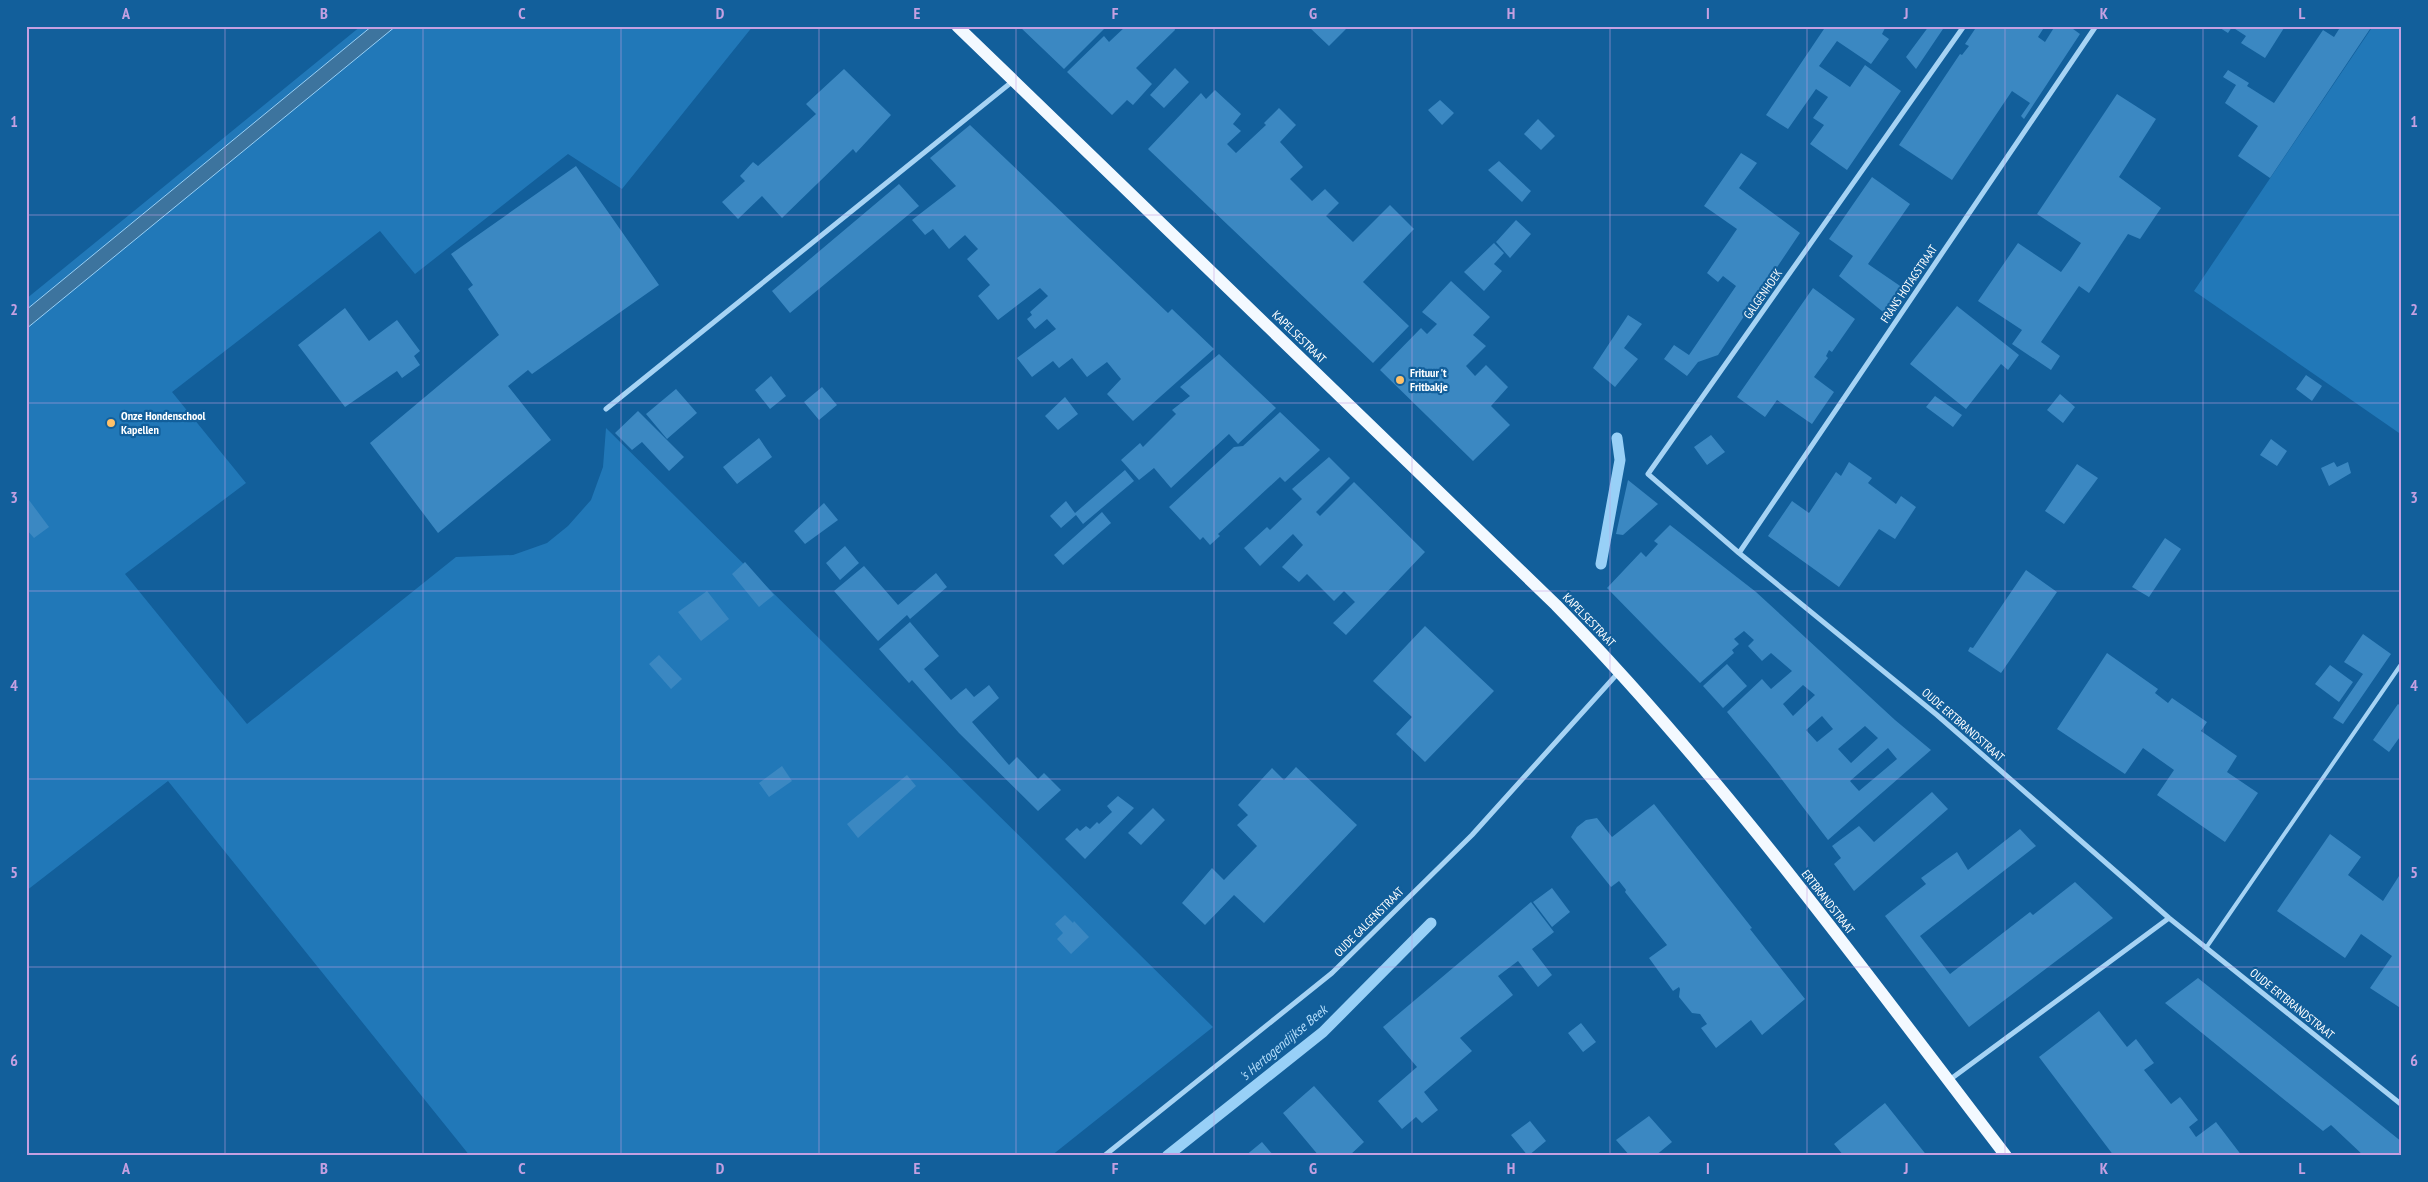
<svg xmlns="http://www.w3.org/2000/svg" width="2428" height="1182" viewBox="0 0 2428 1182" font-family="'PT Sans Narrow',sans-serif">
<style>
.green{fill:#2178b8}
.water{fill:#3d749e;stroke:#98d0f7}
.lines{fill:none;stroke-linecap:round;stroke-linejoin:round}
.stream{stroke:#98d0f7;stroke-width:11}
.building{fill:#3b88c2;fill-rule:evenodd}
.service{stroke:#a6d3f4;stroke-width:4}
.minor{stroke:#a6d3f4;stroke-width:5}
.primary{stroke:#f3f9ff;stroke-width:12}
.grid{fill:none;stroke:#c4a0e2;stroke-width:1;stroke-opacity:0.55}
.poi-dot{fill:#ffc169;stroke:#125f9b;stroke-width:2}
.labels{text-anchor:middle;stroke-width:4.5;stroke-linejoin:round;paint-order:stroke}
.street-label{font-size:12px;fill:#fff;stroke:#125f9b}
.poi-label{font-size:12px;font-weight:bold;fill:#fff;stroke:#125f9b;text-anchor:start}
.water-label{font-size:14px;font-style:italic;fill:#b2dcfa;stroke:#125f9b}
.neatline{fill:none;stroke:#c4a0e2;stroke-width:2}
.grid-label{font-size:16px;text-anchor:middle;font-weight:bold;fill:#c4a0e2}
</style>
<rect width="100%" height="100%" fill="#125f9b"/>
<path class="green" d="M361,26H753L622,189L568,154L415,274L380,231L172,392L246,483L125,574L247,724L456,557L513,555L547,543L568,526L591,500L603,467L606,428L1213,1027L1051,1156H470L168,781L26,891V299Z
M2373,26H2402V435L2194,291Z"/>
<path class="water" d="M372,26H396L26,329V310Z"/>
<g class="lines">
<path class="stream" d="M1601,564L1620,460L1617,438
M1167,1156L1323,1032L1431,923"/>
</g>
<path class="building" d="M1019,26H1107L1064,69Z
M1126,26H1174L1175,30L1136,68L1152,84L1133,105L1127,100L1112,115L1067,72L1104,36L1109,42Z
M1308,26H1349L1329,46Z
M1826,26H1886L1882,34L1889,39L1871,64L1837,41L1819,66L1850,87L1865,65L1901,91L1847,170L1810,144L1824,125L1813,118L1828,97L1816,89L1788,129L1766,115Z
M1929,26H1945L1916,69L1906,57Z
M1977,26H2045L2038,37L2045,42L2055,26H2069L2080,34L2024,119L2021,116L2030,103L2012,91L1952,180L1899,145L1960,54L1962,55L1969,46L1965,44Z
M2217,26H2281L2284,28L2265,58L2241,43L2246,36L2232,27L2228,33Z
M2341,26H2372L2270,178L2238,156L2258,126L2225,103L2236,85L2223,77L2228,70L2249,83L2247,86L2274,103L2323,30L2334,37Z
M1175,68L1189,82L1164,108L1150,95Z
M844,69L891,115L856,153L853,149L782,218L762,196L738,219L722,202L745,181L740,176L753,162L758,166L816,114L806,104Z
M1215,90L1241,114L1233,124L1241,131L1227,144L1236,153L1266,125L1264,123L1279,108L1296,125L1280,142L1303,167L1290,179L1312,201L1325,189L1339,203L1326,216L1353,242L1390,205L1414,229L1363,282L1409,326L1373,363L1148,149L1201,93L1206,99Z
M2117,94L2156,119L2119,177L2161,208L2140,239L2128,234L2089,293L2079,286L2041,342L2060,356L2051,370L2012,344L2022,330L1978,301L2018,243L2061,272L2071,258L2081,243L2037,214Z
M1440,100L1454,113L1442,125L1428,110Z
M1538,119L1555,136L1541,150L1524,134Z
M970,125L1168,313L1172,309L1214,349L1133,421L1107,394L1121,379L1107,362L1087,377L1072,358L1059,368L1053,361L1032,377L1017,358L1056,329L1047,319L1035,329L1027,319L1032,315L1030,312L1048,296L1040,288L998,320L978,296L990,285L967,259L978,249L965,235L949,249L933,229L925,235L912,220L956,186L930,158Z
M1741,153L1757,163L1739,188L1800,233L1718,355L1698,362L1687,376L1664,359L1674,345L1689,355L1736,286L1723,276L1718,282L1707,273L1737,229L1704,206Z
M1499,161L1531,191L1522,202L1488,170Z
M576,166L659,285L532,374L528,370L508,386L551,440L438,533L370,443L499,335L468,289L473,285L451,254Z
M1872,177L1910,204L1868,264L1906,290L1888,316L1839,276L1853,256L1829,239Z
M899,184L919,206L790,313L772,291Z
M1516,220L1531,234L1510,258L1496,242Z
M1494,243L1504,253L1494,264L1502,271L1484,291L1464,272Z
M1451,281L1490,317L1473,335L1486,346L1466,366L1475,376L1486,365L1508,387L1491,406L1510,425L1473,461L1380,370L1421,328L1427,334L1437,324L1422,312Z
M1813,288L1855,319L1832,352L1829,350L1826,356L1828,358L1814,377L1834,392L1812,424L1777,400L1765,417L1737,397Z
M1957,306L2019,355L2008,370L2001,364L1966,409L1910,364Z
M345,308L369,341L397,320L420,351L414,356L420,365L402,378L397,371L345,407L298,345Z
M1628,315L1642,324L1624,348L1638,359L1615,387L1593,368Z
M1219,354L1276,408L1238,444L1229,434L1171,488L1154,468L1139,480L1121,460L1140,443L1143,447L1176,414L1172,410L1190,396L1180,387Z
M2306,375L2322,386L2312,401L2296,389Z
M771,376L786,396L770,409L755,390Z
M822,387L837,405L819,420L804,402Z
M676,389L697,413L667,439L646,414Z
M2060,394L2075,407L2063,423L2047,410Z
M1935,396L1962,415L1953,427L1926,407Z
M1065,397L1078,414L1058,430L1045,416Z
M638,411L684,457L669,471L642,442L632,450L615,433Z
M1280,412L1320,450L1285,482L1280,477L1218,534L1220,536L1210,545L1203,537L1200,540L1169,507L1234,447L1243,446Z
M1711,435L1725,452L1707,465L1694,447Z
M759,438L772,457L737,484L723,467Z
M2271,439L2287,451L2277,466L2260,455Z
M1329,457L1350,478L1316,512L1320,516L1354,482L1425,552L1346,635L1333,623L1355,602L1344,591L1334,601L1307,574L1299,582L1282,567L1303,545L1293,534L1260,566L1244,548L1267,527L1270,530L1302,499L1292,489Z
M1849,462L1872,478L1868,483L1896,504L1901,496L1916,507L1895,539L1879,529L1839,587L1768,536L1792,501L1809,513L1836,472L1841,476Z
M2334,462L2337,467L2348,462L2351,473L2329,486L2321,468Z
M2077,464L2098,478L2064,524L2045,511Z
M1125,470L1134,481L1083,524L1076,515L1061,528L1050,516L1066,501L1075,513Z
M1628,480L1658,504L1623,535L1616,534Z
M26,496L49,527L34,538L26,529Z
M824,503L838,520L805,544L794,531Z
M1102,512L1111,523L1063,565L1054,555Z
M1670,525L1756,592L1895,720L1931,750L1828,840L1770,764L1727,712L1762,679L1771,689L1792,671L1771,653L1762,661L1748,646L1754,640L1744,631L1734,639L1739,644L1732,650L1734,653L1700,683L1607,588L1641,552L1646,557L1658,544L1654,541ZM1803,685L1815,695L1793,716L1783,704ZM1822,716L1833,729L1817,742L1806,730ZM1865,726L1878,738L1851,763L1838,749ZM1888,748L1897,759L1859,791L1850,781Z
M2165,538L2181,549L2149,597L2132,587Z
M845,546L859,563L840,580L826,563Z
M745,562L774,595L759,607L732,574Z
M864,566L898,605L936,573L947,587L910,619L907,615L878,641L834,591Z
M2026,570L2057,592L2001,673L1968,651L1970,647L1973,648Z
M707,591L729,619L701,641L678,612Z
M910,622L939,656L924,669L951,700L966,688L974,697L989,685L999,698L972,722L1009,765L1017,757L1038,779L1044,773L1061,790L1038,811L959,733L912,680L909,683L879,649Z
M1425,626L1494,691L1425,762L1396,734L1412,717L1373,681Z
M2363,634L2391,654L2343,724L2333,718L2363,674L2344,662Z
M2107,653L2158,689L2155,693L2168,703L2172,698L2207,722L2201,731L2237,756L2227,772L2258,793L2225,842L2157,795L2174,770L2143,748L2125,774L2057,729Z
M659,655L682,679L671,689L649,664Z
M1727,664L1747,686L1723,708L1703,686Z
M2330,665L2353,682L2339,702L2315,684Z
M2398,704L2402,707V734L2389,752L2373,740Z
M782,766L792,781L769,797L759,783Z
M1296,767L1357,825L1264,923L1234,895L1205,925L1182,903L1212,868L1224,880L1257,846L1237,825L1248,815L1238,805L1272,768L1284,780Z
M907,775L916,786L858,838L847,824Z
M1932,792L1948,809L1854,891L1834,864L1841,858L1832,846L1859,826L1874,842Z
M1118,796L1134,808L1085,859L1065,839L1077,828L1080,831L1086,826L1090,829L1097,822L1099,824L1112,812L1107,806Z
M1654,804L1752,928L1750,929L1805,999L1762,1035L1751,1020L1716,1048L1701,1028L1707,1024L1700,1014L1692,1013L1679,997L1680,989L1679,987L1673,991L1649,958L1667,945L1625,892L1626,890L1619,881L1611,887L1571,837L1577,827L1586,820L1597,818L1612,837Z
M1153,808L1165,820L1141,845L1128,833Z
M2020,829L2036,846L1920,936L1950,974L2030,912L2033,915L2075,882L2113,918L1969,1027L1885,916L1926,884L1921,878L1957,852L1968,870Z
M2330,834L2361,857L2348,875L2383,901L2399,876L2402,878V1009L2370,988L2392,956L2361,934L2345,958L2277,911Z
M1552,888L1570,912L1552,927L1533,902Z
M1531,902L1554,932L1532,949L1552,975L1538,987L1518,961L1498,976L1513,995L1460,1038L1472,1051L1424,1092L1438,1110L1422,1123L1416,1117L1402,1129L1378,1101L1417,1067L1383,1027Z
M1065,915L1073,923L1074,921L1089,937L1071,954L1057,939L1063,933L1055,924Z
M2198,978L2402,1142V1156H2364L2331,1125L2323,1131L2165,1003Z
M2099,1011L2127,1047L2136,1039L2154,1063L2144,1070L2171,1104L2180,1097L2198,1120L2189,1127L2196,1137L2216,1122L2242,1156H2114L2039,1057Z
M1581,1023L1596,1042L1583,1052L1568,1033Z
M1314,1086L1364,1142L1349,1156H1319L1283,1113Z
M1885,1103L1924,1152L1927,1156H1844L1834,1144Z
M1649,1116L1672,1142L1655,1156H1630L1616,1140Z
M1530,1121L1546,1141L1528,1156L1511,1135Z
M1262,1142L1274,1156H1245Z"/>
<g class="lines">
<path class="service" d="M2206,948L2402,663"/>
<path class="minor" d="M1964,26L1648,474L1739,553L1937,715L2169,918L2402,1105
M606,409L1013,81
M1739,553L2096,26
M1948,1081L2169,918
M1104,1156L1332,973L1472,835L1618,673"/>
<path class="primary" d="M957,26L1556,605C1722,775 1862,968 2006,1156"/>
</g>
<path class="grid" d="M225,26V1156M423,26V1156M621,26V1156M819,26V1156M1016,26V1156M1214,26V1156M1412,26V1156M1610,26V1156M1807,26V1156M2005,26V1156M2203,26V1156M26,215H2402M26,403H2402M26,591H2402M26,779H2402M26,967H2402"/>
<g class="poi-dot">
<circle cx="1400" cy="380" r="5"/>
<circle cx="111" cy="423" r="5"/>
</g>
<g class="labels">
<g class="street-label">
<text transform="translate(1909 284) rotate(-56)" y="4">FRANS HOTAGSTRAAT</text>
<text transform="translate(1763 294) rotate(-55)" y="4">GALGENHOEK</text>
<text transform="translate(1299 337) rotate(44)" y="4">KAPELSESTRAAT</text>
<text transform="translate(1589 620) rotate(46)" y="4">KAPELSESTRAAT</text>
<text transform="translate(1963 725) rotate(41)" y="4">OUDE ERTBRANDSTRAAT</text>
<text transform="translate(1828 902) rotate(52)" y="4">ERTBRANDSTRAAT</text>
<text transform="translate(1369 922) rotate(-45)" y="4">OUDE GALGENSTRAAT</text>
<text transform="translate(2292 1004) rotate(39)" y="4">OUDE ERTBRANDSTRAAT</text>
</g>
<g class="poi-label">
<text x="1410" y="377">Frituur 't<tspan x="1410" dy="14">Fritbakje</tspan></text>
<text x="121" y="420">Onze Hondenschool<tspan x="121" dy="14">Kapellen</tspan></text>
</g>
<g class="water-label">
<text transform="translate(1283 1043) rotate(-40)" y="5">'s Hertogendijkse Beek</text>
</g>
</g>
<rect width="2428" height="1182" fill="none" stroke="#125f9b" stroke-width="55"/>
<rect x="28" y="28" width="2372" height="1126" class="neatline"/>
<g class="grid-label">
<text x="126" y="19">A</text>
<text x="324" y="19">B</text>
<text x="522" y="19">C</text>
<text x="720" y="19">D</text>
<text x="917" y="19">E</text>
<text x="1115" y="19">F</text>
<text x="1313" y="19">G</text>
<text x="1511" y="19">H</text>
<text x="1708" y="19">I</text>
<text x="1906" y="19">J</text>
<text x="2104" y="19">K</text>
<text x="2302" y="19">L</text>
<text x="14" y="127">1</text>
<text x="2414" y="127">1</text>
<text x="14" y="315">2</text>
<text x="2414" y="315">2</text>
<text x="14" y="503">3</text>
<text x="2414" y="503">3</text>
<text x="14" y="691">4</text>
<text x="2414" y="691">4</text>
<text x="14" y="878">5</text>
<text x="2414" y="878">5</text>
<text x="14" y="1066">6</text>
<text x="2414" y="1066">6</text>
<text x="126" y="1174">A</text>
<text x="324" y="1174">B</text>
<text x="522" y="1174">C</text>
<text x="720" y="1174">D</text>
<text x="917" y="1174">E</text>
<text x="1115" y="1174">F</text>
<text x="1313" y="1174">G</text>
<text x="1511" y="1174">H</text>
<text x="1708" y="1174">I</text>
<text x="1906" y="1174">J</text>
<text x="2104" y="1174">K</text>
<text x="2302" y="1174">L</text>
</g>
</svg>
